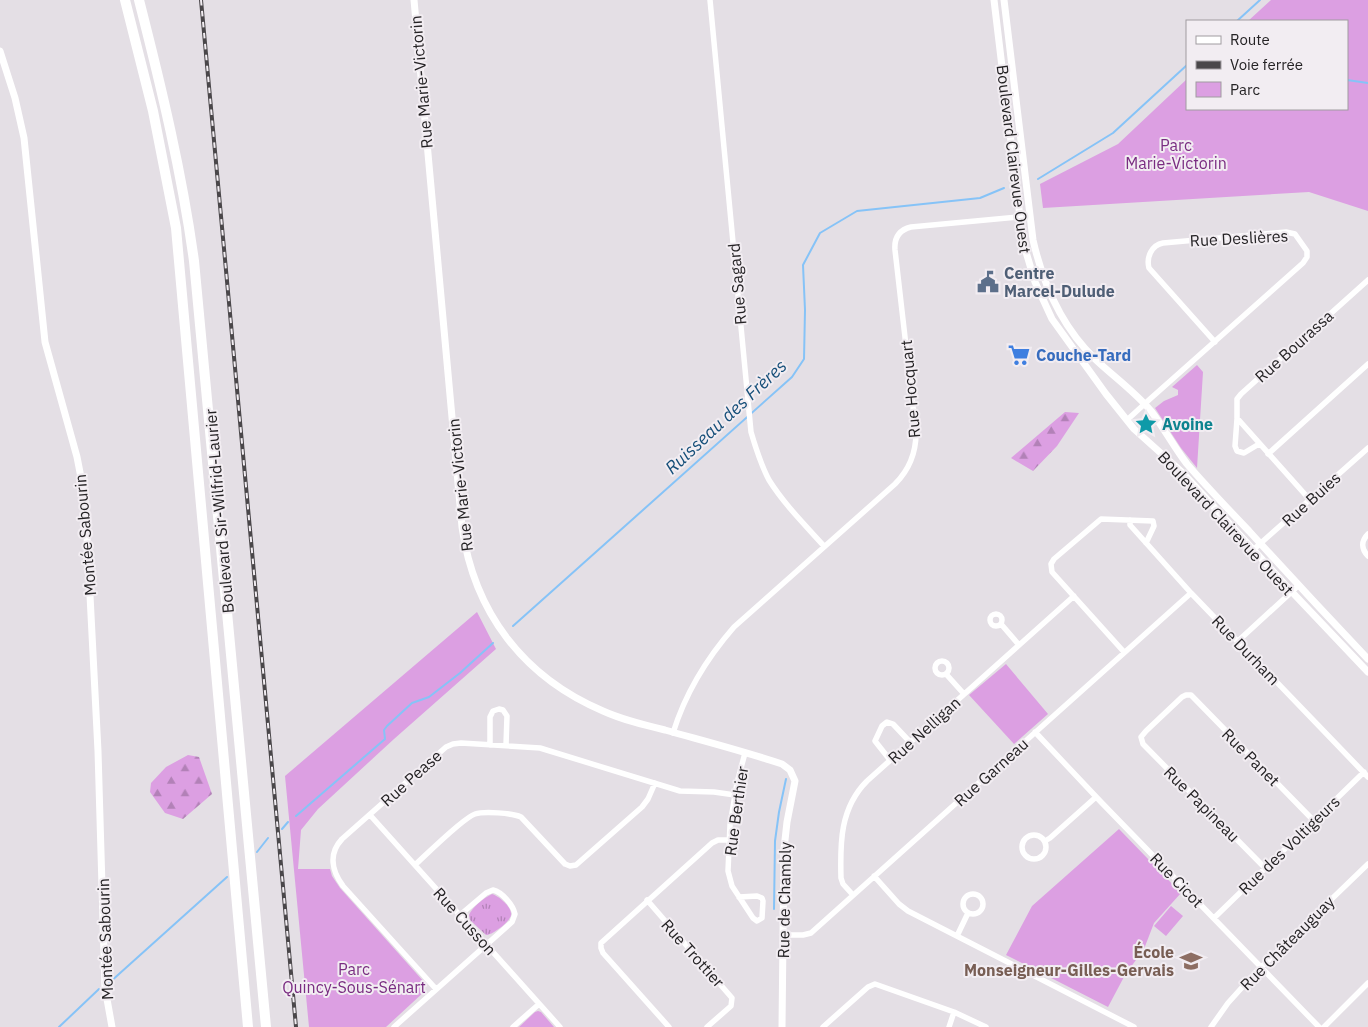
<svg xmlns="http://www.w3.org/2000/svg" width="1368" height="1027" viewBox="0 0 1368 1027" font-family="'IBM Plex Sans',sans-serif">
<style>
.grass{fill:url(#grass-tufts)}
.forest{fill:url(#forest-firs)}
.green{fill:#dc9fe2}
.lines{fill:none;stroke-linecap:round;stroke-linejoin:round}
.stream{stroke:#86c3f7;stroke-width:2}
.minor{stroke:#fff;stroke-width:5.5}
.tertiary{stroke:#fff;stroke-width:7}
.motorway{stroke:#fff;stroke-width:10}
.rail-casing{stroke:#4a474a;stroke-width:4}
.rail{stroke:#f2edf2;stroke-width:2;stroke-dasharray:5.5;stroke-linecap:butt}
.labels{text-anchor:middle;stroke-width:4;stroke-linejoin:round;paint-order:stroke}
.street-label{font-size:16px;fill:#252325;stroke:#f2edf2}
.park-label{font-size:16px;fill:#792c81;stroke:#f2edf2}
.service-label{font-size:16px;font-weight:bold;fill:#4e5e75;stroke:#f2edf2;text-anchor:start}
.shop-label{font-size:16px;font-weight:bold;fill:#366cbe;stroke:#f2edf2;text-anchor:start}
.culture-label{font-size:16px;font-weight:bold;fill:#0d838f;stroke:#f2edf2;text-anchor:start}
.education-label{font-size:16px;font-weight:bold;fill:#785e54;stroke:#f2edf2;text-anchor:end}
.water-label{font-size:18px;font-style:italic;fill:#164f79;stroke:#f2edf2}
</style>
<defs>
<pattern id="grass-tufts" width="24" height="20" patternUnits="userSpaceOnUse" patternTransform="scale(1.25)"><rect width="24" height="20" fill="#dc9fe2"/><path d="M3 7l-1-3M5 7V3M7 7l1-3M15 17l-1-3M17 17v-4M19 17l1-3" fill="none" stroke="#b281b7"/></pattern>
<pattern id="forest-firs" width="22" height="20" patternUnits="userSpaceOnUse" patternTransform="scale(1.25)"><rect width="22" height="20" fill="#dc9fe2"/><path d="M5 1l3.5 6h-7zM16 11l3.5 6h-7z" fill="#b281b7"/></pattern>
</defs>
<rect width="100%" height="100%" fill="#e4dfe5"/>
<path class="grass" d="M492,894C499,896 512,907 511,915C510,922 492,935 486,935L470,920L469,915C472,907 484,898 492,894Z"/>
<path class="forest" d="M1065,412L1079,413L1057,446L1033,471L1011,458Z
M188,755L199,757L212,794L183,819L165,813L150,792L151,783L166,767Z"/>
<path class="green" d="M1271,0H1368V211L1309,192L1043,208L1040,184L1118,144L1187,79V109H1347V21H1248Z
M1197,365L1203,372L1197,468L1181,448L1155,408L1164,401L1178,395V390L1172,387Z
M477,612L496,649L394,739L318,809L301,830L298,869H330L332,876L340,888L425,983V991L386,1027H309L285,776Z
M1006,664L1048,714L1014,744L969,695Z
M1119,829L1181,893L1154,923L1144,949L1125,975L1108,1007L1006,955L1032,906Z
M1171,906L1183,916L1166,936L1154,926Z
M538,1011L541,1012L554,1027H519L535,1012Z"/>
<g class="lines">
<path class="stream" d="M1237,21L1260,0
M1347,80L1368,83
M1038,179L1113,133L1187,65
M513,626L792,377L804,359L805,310L803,265L820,233L857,211L980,198L1004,188
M296,816L385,739L384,730L387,726L412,703L429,697L460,673L493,643
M282,829L288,822
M257,852L268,838
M774,909L775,841L779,812L786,779
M109,983L227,877
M59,1027L99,989"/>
<path class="minor" d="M710,0L751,432C756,449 761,465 769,480C784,504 805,525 824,546
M1237,419L1235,446L1237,451L1244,453L1259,444
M1127,420L1150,399L1303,263L1307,257V251L1295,234L1286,232L1163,243C1152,245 1146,257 1149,268L1215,342
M1268,454L1368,364
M1310,500L1237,418V399L1241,394L1368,280
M1130,520V525L1191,593L1368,777
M1368,534C1361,541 1361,549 1368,556
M1253,550L1368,448
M990 620a6 6 0 1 1 12 0a6 6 0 1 1-12 0Z
M1001,624L1019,645
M1238,641L1298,586
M1124,652L1052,572L1051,564L1054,559L1101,519L1153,521L1154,526L1146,543
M935 668a7 7 0 1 1 14 0a7 7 0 1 1-14 0Z
M946,674L964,694
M1035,732L1101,802L1319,1027
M673,733C685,694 707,658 734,627L895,484C909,470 916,453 916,433L895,250C894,238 899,230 911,227L1030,216
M490,745V717L493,711L499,709L503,710L507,716L506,745
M890,760L875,741L882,726L887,722L893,724L910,742
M370,815L560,1027
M1022 847a12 12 0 1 1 24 0a12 12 0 1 1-24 0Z
M1045,841L1050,838L1096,797
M415,865C427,854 463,818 475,814C484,811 512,813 521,817L565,864L570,866L576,865L642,807L648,799L655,783
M1265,868L1143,744L1141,737L1146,731L1182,697L1186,695H1191L1314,821
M874,876L899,904L908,911L1134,1027
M963 904a10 10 0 1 1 20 0a10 10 0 1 1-20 0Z
M853,895L843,884L841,878C840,843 840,808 867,781L1074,596
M739,897L757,896L762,898L763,901L762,918L757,921L753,918L732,886L728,871L730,825L737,783L745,753
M647,900L732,998L731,1006L707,1027
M1214,918L1364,772
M784,935H803L811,933L1191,593
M957,936L968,913
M436,989L343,886C332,871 328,854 342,839L446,747L453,744L461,743L540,748L680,791L714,792L735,795
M394,1027L512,922L515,914C513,905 502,892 493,890L486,893L460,915
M513,1027L539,1004
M669,1027L603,953L601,948V943L712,843L718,840H729
M823,1027L868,987L875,984L954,1012L986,1027
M949,1027L954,1012
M1211,1027L1228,1003L1255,973L1368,864
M1324,1027L1368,983"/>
<path class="tertiary" d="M414,0L462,527C474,612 523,677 603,711C623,720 644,725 665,730C704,741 743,751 782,764L790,770L795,781L787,822L784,849L782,1027
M994,0L1023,242L1035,282L1052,319L1106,394L1134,429L1183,473L1292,592L1368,672
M1004,0L1033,240C1043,284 1062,327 1095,359C1114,377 1134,391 1151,411C1164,428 1174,447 1187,464C1207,487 1228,509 1249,531C1288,574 1328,617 1368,659
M0,51L15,98L24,138L45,342L77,457L85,498L98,751L105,988L112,1027"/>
<path class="motorway" d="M125,0L153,111L176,228L248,1027
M139,0C161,86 182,173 194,261L266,1027"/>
<g class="rail-casing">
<path id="rail" d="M201,0L296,1027"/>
</g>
<use href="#rail" class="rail"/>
</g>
<defs>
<g id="civic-bare" transform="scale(1.725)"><path d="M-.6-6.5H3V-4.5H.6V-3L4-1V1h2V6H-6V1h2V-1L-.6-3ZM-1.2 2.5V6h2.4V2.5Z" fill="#5c6f8a" stroke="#f2edf2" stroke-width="2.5" paint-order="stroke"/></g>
<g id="supermarket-bare" transform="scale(1.725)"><path d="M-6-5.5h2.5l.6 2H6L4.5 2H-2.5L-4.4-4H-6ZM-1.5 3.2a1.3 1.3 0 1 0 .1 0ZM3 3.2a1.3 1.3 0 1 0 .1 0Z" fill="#3f7fe0" stroke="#f2edf2" stroke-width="2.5" paint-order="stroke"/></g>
<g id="sight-bare" transform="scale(1.725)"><path d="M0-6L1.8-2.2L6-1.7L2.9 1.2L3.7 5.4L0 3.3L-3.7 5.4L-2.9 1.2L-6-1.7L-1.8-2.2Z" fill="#0f9aa8" stroke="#f2edf2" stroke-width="2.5" paint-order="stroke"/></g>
<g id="school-bare" transform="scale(1.725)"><path d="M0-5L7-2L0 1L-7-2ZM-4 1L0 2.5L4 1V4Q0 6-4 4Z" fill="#8d6e63" stroke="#f2edf2" stroke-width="2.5" paint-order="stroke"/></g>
</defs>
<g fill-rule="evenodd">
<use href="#civic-bare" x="988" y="282"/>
<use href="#supermarket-bare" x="1019" y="355"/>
<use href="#sight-bare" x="1146" y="424"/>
<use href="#school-bare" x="1191" y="961"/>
</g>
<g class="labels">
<g class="street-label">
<text transform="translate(421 82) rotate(-95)" y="6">Rue Marie-Victorin</text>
<text transform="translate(1014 159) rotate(83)" y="6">Boulevard Clairevue Ouest</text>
<text transform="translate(1239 238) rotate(-3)" y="6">Rue Deslières</text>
<text transform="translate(737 284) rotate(-95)" y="6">Rue Sagard</text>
<text transform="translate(1294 346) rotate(-42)" y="6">Rue Bourassa</text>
<text transform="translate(910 389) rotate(-95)" y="6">Rue Hocquart</text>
<text transform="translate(460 485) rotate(-96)" y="6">Rue Marie-Victorin</text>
<text transform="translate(1311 499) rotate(-42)" y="6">Rue Buies</text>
<text transform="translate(219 511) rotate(-95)" y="6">Boulevard Sir-Wilfrid-Laurier</text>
<text transform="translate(1226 523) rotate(47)" y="6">Boulevard Clairevue Ouest</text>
<text transform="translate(85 535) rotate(-95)" y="6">Montée Sabourin</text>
<text transform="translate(1246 650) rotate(46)" y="6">Rue Durham</text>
<text transform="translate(924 730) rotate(-42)" y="6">Rue Nelligan</text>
<text transform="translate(1251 757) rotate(45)" y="6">Rue Panet</text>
<text transform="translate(991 772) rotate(-42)" y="6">Rue Garneau</text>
<text transform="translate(411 778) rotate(-42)" y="6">Rue Pease</text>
<text transform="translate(1202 804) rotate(45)" y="6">Rue Papineau</text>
<text transform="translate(736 811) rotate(-82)" y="6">Rue Berthier</text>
<text transform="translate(1289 845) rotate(-44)" y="6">Rue des Voltigeurs</text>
<text transform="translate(1177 880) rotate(46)" y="6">Rue Cicot</text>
<text transform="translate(784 900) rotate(-89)" y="6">Rue de Chambly</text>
<text transform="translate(465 921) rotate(48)" y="6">Rue Cusson</text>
<text transform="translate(105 939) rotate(-92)" y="6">Montée Sabourin</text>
<text transform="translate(1287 943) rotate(-45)" y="6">Rue Châteauguay</text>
<text transform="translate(693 953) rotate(48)" y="6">Rue Trottier</text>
</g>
<g class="park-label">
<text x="1176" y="151">Parc<tspan x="1176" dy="18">Marie-Victorin</tspan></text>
<text x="354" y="975">Parc<tspan x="354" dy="18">Quincy-Sous-Sénart</tspan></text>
</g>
<g class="service-label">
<text x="1004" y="279">Centre<tspan x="1004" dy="18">Marcel-Dulude</tspan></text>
</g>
<g class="shop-label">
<text x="1036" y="361">Couche-Tard</text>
</g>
<g class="culture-label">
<text x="1162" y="430">Avoine</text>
</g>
<g class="education-label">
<text x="1174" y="958">École<tspan x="1174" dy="18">Monseigneur-Gilles-Gervais</tspan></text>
</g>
<g class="water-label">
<text transform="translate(726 417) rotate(-43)" y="6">Ruisseau des Frères</text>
</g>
</g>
<rect x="1186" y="20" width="162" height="90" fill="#f2edf2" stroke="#a09ca0"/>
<rect x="1196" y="36" width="25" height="8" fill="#ffffff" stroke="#a09ca0"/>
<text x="1230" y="45" font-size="15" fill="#252325">Route</text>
<rect x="1196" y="61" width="25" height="8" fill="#4a474a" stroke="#a09ca0"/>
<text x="1230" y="70" font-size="15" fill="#252325">Voie ferrée</text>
<rect x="1196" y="82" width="25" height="15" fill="#dc9fe2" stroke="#a09ca0"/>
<text x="1230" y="95" font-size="15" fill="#252325">Parc</text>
</svg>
